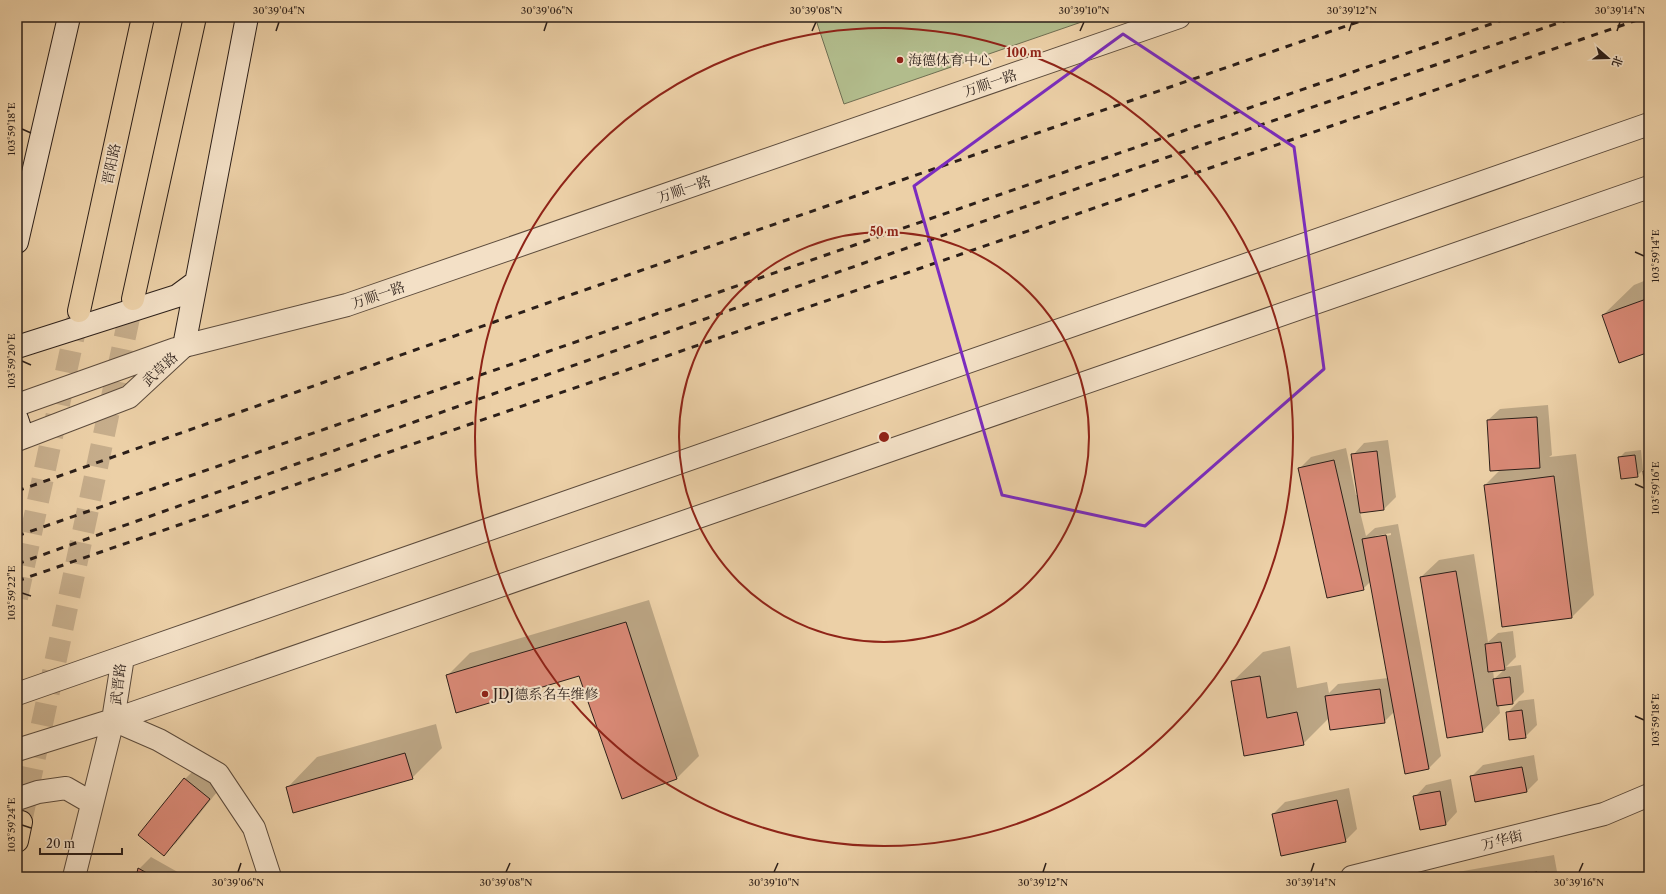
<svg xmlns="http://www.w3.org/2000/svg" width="1666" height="894" viewBox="0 0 1666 894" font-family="'Libre Caslon Text','Noto Serif SC',serif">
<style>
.green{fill:#b2bc8c;stroke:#6f6e52}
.shadow{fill:#0003;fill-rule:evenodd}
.building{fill:#d98976;stroke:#2c1f19}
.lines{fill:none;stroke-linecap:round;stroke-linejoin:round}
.trunk-tunnel{stroke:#c6ad8b;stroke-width:22;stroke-dasharray:22 11;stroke-linecap:butt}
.minor-casing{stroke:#5c4b3c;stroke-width:24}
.tertiary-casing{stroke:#5c4b3c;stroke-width:24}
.secondary-casing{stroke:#2c1f19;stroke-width:24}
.trunk-casing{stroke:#2c1f19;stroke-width:24}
.minor{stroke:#f3e0c6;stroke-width:22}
.tertiary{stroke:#f3e0c6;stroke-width:22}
.secondary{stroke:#f3e0c6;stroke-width:22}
.trunk{stroke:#ecd0a7;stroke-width:22}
.rail{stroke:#2c1f19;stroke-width:3;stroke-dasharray:7 7;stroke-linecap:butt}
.marked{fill:none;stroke:#7b2cbf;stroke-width:3;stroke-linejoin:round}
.ticks{fill:none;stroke:#2c1f19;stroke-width:1.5}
.ring{fill:none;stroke:#8f2418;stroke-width:2}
.poi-dot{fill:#8f2418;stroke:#f3e0c6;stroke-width:1.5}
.labels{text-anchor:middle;stroke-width:4;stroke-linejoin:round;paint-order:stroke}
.poi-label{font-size:14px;fill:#2c1f19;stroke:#f3e0c6;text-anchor:start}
.street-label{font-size:14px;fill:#2c1f19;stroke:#f3e0c6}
.centre{fill:#8f2418;stroke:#f3e0c6;stroke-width:2}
.ring-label{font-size:12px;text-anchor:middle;font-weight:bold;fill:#8f2418;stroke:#f3e0c6;stroke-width:4;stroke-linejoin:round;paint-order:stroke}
.neatline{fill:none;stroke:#2c1f19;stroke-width:1.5}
.ticks-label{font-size:10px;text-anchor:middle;fill:#2c1f19}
</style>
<rect width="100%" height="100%" fill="#ecd0a7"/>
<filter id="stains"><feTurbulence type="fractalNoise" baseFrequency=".005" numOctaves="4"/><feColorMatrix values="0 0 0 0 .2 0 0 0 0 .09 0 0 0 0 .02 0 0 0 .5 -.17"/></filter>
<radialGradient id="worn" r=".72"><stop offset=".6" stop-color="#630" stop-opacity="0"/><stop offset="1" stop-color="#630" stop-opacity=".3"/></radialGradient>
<path class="green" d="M815,17H1096L844,104Z"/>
<path class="shadow" d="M1649,279V351L1603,315L1634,285Z
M1548,405L1552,455L1549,457L1576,454L1594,595L1572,617L1485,485L1501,469L1488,420L1500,409Z
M1388,440L1396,497L1384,509L1360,512L1366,536L1375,528L1398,524L1441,756L1429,768L1394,712L1384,722L1329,718L1303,744L1245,755L1232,682L1263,652L1290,646L1297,688L1327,682L1329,693L1338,684L1388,678L1370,582L1363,589L1299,469L1311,457L1346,448L1356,495H1358L1353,455L1364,443ZM1391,533V535L1375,538V536Z
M1641,450L1643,470L1637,476L1619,458L1625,452Z
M1649,466V490L1644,471Z
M1474,554L1488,642L1498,633L1513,631L1516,657L1506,667L1521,665L1524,692L1513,703L1499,705L1500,713L1483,731L1421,577L1439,560ZM1505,669L1494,679L1493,670Z
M649,600L699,756L677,778L580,675H448L470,653Z
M1534,699L1537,725L1525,737L1507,713L1519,701Z
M436,724L442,748L412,778L287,788L317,757Z
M1534,755L1538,780L1526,792L1471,777L1483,765Z
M197,767L221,787L176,843L164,854L140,835L185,779Z
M1451,779L1457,812L1446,824L1415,797L1426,785Z
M1349,788L1357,829L1345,841L1273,814L1285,802Z
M1554,855L1558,877H1429Z
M151,857L183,875L182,877H137L139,869Z"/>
<path class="building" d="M1649,298V352L1619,363L1602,315Z
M1537,417L1540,468L1490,471L1487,420Z
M1377,451L1384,510L1360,513L1351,454Z
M1635,455L1638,477L1621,479L1618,457Z
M1334,460L1364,590L1327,598L1298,468Z
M1649,470V491L1645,492L1643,471Z
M1554,476L1572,618L1502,627L1484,485Z
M1386,535L1429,769L1405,774L1362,539Z
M1456,571L1483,732L1447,738L1420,577Z
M626,622L677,779L622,799L579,676L456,713L446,675Z
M1501,642L1505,670L1488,672L1485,644Z
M1260,676L1267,718L1297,712L1304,745L1244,756L1231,681Z
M1510,677L1513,704L1497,706L1493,679Z
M1380,689L1385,723L1330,730L1325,696Z
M1522,710L1526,738L1509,740L1506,712Z
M405,753L413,779L293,813L286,787Z
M1522,767L1527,792L1475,802L1470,776Z
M184,778L210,799L164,856L138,835Z
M1440,791L1446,825L1420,830L1413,796Z
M1337,800L1346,842L1281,856L1272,814Z
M138,868L154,877H136Z
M1537,872L1538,877H1507Z"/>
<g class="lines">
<path class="trunk-tunnel" d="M17,598L79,312
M21,822L133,299"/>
<g class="minor-casing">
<path id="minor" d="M184,346L347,305L1179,17
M113,720L159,740L218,774L254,828L270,877"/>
</g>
<g class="tertiary-casing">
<path id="tertiary" d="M17,405L175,349
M17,440L129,397L184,346
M123,657L1649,124
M17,694L123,657L113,720L74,877
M17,750L113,720L1649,187
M17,799L38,792L66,788L92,803
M1352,877L1604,814L1649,795"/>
</g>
<g class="secondary-casing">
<path id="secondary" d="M17,242L69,17
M184,346L247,17
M17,347L177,296L196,282
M17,419L23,437"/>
</g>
<g class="trunk-casing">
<path id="trunk" d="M133,299L195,17
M79,311L143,17
M17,841L21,822"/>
</g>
<use href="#minor" class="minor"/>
<use href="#tertiary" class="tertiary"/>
<use href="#secondary" class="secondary"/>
<use href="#trunk" class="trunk"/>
<path class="rail" d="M17,491L576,293L1372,17
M17,536L1511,17
M17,564C535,378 1055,194 1576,17
M17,581L1646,17"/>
</g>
<path class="marked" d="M1123,34L1294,147L1324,369L1145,526L1002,495L914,186Z"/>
<path class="ticks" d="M276,31L279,22M544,31L547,22M812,31L816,22M1080,31L1084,22M1349,31L1352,22M1617,31L1620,22M22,129L31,133M1635,252L1644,256M22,361L31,365M1635,484L1644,488M22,593L31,596M1635,716L1644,720M22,825L31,828M238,872L241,863M506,872L510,863M774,872L778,863M1043,872L1046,863M1311,872L1314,863M1579,872L1583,863"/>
<g class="ring">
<circle cx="884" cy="437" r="205"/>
<circle cx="884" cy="437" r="409"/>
</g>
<g class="poi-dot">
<circle cx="900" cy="60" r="4"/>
<circle cx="485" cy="694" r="4"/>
</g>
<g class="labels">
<g class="poi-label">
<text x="908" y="65">海德体育中心</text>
<text x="493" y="699">JDJ德系名车维修</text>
</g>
<g class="street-label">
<text transform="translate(990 83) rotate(-19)" y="5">万顺一路</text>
<text transform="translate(111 164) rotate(-78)" y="5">晋阳路</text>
<text transform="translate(684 189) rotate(-19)" y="5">万顺一路</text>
<text transform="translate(378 295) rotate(-19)" y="5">万顺一路</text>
<text transform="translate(160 369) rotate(-43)" y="5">武草路</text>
<text transform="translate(118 684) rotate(-83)" y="5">武晋路</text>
<text transform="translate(1502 840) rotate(-14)" y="5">万华街</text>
</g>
</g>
<circle cx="884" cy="437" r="6" class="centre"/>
<g class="ring-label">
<text x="1024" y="57">100 m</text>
<text x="884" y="236">50 m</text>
</g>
<rect width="1666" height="894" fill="none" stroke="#ecd0a7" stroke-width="44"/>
<g transform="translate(1608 58) rotate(110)" stroke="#f3e0c6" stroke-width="3" paint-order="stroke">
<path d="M0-3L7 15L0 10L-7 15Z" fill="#2c1f19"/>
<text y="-6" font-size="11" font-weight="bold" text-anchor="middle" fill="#2c1f19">北</text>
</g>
<path d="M40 848v6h82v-6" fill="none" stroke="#2c1f19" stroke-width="2"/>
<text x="46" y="848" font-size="12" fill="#2c1f19" stroke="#f3e0c6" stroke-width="3" paint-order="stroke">20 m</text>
<rect x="22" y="22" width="1622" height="850" class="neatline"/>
<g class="ticks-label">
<text x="279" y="14">30°39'04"N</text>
<text x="547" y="14">30°39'06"N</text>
<text x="816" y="14">30°39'08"N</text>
<text x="1084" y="14">30°39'10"N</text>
<text x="1352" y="14">30°39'12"N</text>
<text x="1620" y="14">30°39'14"N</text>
<text transform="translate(11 129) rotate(-90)" y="4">103°59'18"E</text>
<text transform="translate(1655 256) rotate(-90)" y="4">103°59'14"E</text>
<text transform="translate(11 361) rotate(-90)" y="4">103°59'20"E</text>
<text transform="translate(1655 488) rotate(-90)" y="4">103°59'16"E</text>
<text transform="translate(11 593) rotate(-90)" y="4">103°59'22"E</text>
<text transform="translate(1655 720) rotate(-90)" y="4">103°59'18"E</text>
<text transform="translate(11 825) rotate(-90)" y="4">103°59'24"E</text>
<text x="238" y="886">30°39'06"N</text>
<text x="506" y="886">30°39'08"N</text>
<text x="774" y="886">30°39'10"N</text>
<text x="1043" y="886">30°39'12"N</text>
<text x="1311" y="886">30°39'14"N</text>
<text x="1579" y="886">30°39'16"N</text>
</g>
<rect width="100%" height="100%" filter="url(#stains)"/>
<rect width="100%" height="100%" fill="url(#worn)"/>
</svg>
